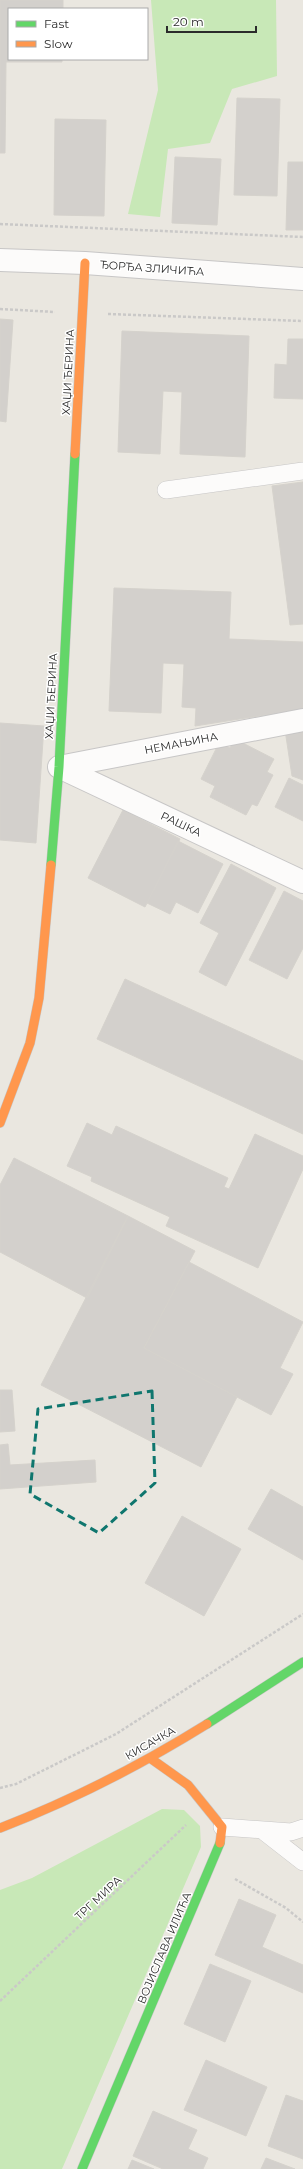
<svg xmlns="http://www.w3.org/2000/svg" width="303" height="2169" viewBox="0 0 303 2169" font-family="Montserrat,sans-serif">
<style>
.green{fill:#c8e8b7}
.building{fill:#d3d0cc;stroke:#d5d2cc}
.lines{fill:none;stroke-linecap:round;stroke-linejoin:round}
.lane-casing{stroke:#c7c6c6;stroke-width:18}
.street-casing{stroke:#c7c6c6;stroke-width:24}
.fast-casing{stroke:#c7c6c6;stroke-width:10}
.slow-casing{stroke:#c7c6c6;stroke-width:10}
.path{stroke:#cac9c8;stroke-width:2.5;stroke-dasharray:3 2;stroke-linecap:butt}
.lane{stroke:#fcfbfa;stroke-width:17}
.street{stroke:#fcfbfa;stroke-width:22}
.fast{stroke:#63d668;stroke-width:9}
.slow{stroke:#ff974d;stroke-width:9}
.marked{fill:none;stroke:#0f766e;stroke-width:3;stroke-dasharray:8 5;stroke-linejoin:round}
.labels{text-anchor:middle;stroke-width:3;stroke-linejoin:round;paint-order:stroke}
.street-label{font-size:11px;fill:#2b2b2b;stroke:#fff}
</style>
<rect width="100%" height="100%" fill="#eae7e0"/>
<path class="green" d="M151,0H276L277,76L232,89L210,143L168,149L160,217L128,214L158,90Z
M162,1809L184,1810L200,1826L201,1847L62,2169H0V1890L32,1878Z"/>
<path class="building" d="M0,0H63V9H9V59H62V62H6L5,153H0Z
M237,98L280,99L277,196L234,195Z
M55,119L106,120L104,216L54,215Z
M175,157L221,159L217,225L172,223Z
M288,162H303V230H286Z
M0,319L13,320L6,422L0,421Z
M122,331L249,336L245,457L180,454L182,392L163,391L160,454L118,452Z
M288,339H303V399L274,398L275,364L287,365Z
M303,482V624L290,625L272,486Z
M114,588L231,592L229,639L303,642V709L195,726L196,708L182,707L184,664L163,663L161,713L109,711Z
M0,723L44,726L36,843L0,840Z
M303,727V780L292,776L285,730Z
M235,739L274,759L267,772L273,775L257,806L252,804L246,815L210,797L215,786L201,779L219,743L230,748Z
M289,778L303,785V821L275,807Z
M123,810L180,839L145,907L88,878Z
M178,841L223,864L198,913L176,902L170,914L147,903Z
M231,864L276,888L226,986L199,972L219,933L200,923Z
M284,891L303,901V948L287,979L249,960Z
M125,979L303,1061V1134L97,1039Z
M87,1123L112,1135L116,1126L228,1178L224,1187L229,1189L255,1134L303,1156V1169L258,1268L166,1226L170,1217L91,1181L92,1177L67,1166Z
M14,1158L128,1216L87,1298L0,1252V1185Z
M128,1216L195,1251L144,1348L237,1397L201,1467L41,1385Z
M189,1262L303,1322L280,1368L293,1374L271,1415L144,1348Z
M0,1390H12L15,1431L0,1432Z
M8,1444L10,1465L95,1460L96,1482L0,1489V1445Z
M271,1489L303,1507V1560L248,1529Z
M182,1516L241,1549L204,1616L145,1583Z
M239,1899L276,1915L262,1947L303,1965V1993L215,1955Z
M210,1964L251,1981L225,2042L184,2024Z
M206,2060L267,2087L246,2136L184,2110Z
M286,2095L303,2101V2159L268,2146Z
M153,2111L197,2130L188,2149L208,2158L203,2169H163L133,2156Z
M266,2158L295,2169H261Z
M132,2160L154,2169H128Z"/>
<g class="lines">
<g class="lane-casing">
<path id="lane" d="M166,490L303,471
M222,1827L291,1832L303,1828
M262,1830L303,1862"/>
</g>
<g class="street-casing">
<path id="street" d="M0,260L85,263L303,279
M59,767L303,882
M59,767L303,720"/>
</g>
<g class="fast-casing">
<path id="fast" d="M51,865L59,767L75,454
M207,1724L303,1662
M82,2169L220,1843"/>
</g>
<g class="slow-casing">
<path id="slow" d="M75,454L85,263
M0,1123L30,1043L39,998L51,865
M150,1758L188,1785L222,1827L220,1843
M0,1828C73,1800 141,1765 207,1724"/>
</g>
<path class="path" d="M0,224L303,237
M0,309L55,312
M108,314L303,321
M0,1788L16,1784L116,1734L303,1614
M235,1879L286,1908L303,1922
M0,2001L186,1825"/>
<use href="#lane" class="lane"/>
<use href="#street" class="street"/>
<use href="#fast" class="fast"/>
<use href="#slow" class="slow"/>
</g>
<path class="marked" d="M152,1391L155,1483L99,1533L30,1494L38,1409Z"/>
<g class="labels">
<g class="street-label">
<text transform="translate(152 268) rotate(4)" y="4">ЂОРЂА ЗЛИЧИЋА</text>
<text transform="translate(68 372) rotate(-87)" y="4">ХАЏИ ЂЕРИНА</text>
<text transform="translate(51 696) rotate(-87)" y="4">ХАЏИ ЂЕРИНА</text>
<text transform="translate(181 743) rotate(-11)" y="4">НЕМАЊИНА</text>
<text transform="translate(181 824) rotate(25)" y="4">РАШКА</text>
<text transform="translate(150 1743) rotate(-30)" y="4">КИСАЧКА</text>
<text transform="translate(98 1898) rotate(-43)" y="4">ТРГ МИРА</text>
<text transform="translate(164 1948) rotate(-67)" y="4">ВОЈИСЛАВА ИЛИЋА</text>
</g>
</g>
<rect x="8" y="8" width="140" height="52" fill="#ffffff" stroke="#aaaaaa"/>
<rect x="16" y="21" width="20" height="6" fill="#63d668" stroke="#aaaaaa"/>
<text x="44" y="28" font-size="12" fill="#2b2b2b">Fast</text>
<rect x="16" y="41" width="20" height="6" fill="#ff974d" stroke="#aaaaaa"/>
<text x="44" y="48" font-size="12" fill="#2b2b2b">Slow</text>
<path d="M167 26v6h89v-6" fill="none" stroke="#2b2b2b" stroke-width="2"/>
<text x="173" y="26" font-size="12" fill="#2b2b2b" stroke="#ffffff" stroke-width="3" paint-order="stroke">20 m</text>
</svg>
